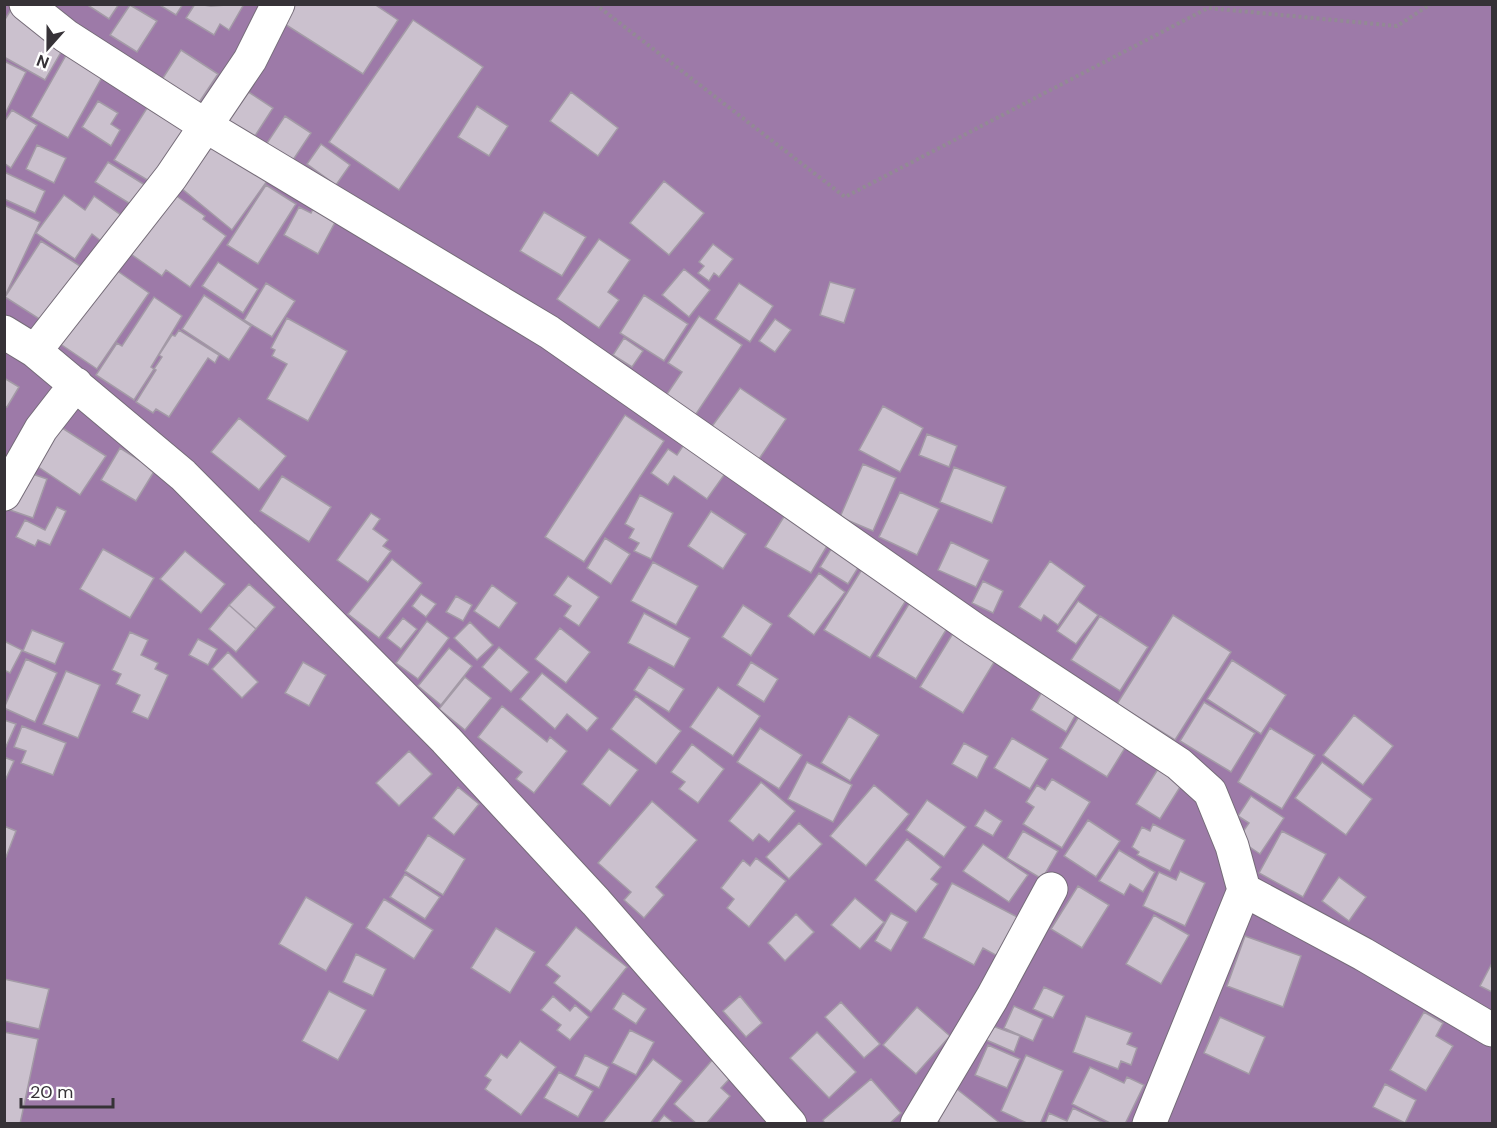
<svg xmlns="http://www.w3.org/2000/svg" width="1497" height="1128" viewBox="0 0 1497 1128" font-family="'DM Sans',sans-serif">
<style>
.water{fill:#9d7aa8}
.building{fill:#cbc1ce;stroke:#a39aa6;stroke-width:1.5}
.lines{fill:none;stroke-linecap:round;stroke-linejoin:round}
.minor-casing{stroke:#756c78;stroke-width:35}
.path{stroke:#928a94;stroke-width:4;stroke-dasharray:3 3;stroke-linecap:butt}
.minor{stroke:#fff;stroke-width:33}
</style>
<rect width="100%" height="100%" fill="#e5dae8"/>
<path class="water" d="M5,5H1492V1123H5Z"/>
<path class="building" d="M86,4H119L109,19Z
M158,4H183L176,15Z
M195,4L211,6L244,4L229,30L220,24L214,35L186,18Z
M290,4H374L398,20L363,74L280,21Z
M130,5L157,21L137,52L110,35Z
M12,8L68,40L45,80L4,57V21Z
M413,20L483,67L399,190L329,142Z
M69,50L106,70L68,138L31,117Z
M181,50L218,74L198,104L161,81Z
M4,61L26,72L4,116Z
M247,91L273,108L253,139L227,122Z
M571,92L618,128L598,156L550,121Z
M98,101L118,113L111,124L120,130L111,146L82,127Z
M477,106L508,126L489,156L458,137Z
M147,108L185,131L154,184L114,160Z
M12,110L37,125L11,168L4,163V122Z
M285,116L311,133L291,163L265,146Z
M216,140L270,177L232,230L181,188Z
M321,144L350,165L336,185L307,164Z
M37,145L66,158L54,183L26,169Z
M108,162L145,185L132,205L95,182Z
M4,172L45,191L35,213L4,199Z
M664,181L704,213L669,255L630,223Z
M266,185L296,204L258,264L227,245Z
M168,190L205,216L203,219L226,236L190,287L166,270L162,276L125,250Z
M64,195L85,210L94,196L125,218L106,245L92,234L75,259L36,233Z
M316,203L339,215L318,254L284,235L299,207L311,213Z
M4,205L40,222L5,296L4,295Z
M544,212L586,237L562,276L520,251Z
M599,239L630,260L608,292L619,300L599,328L557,299Z
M41,241L80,266L44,322L5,297Z
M713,244L733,259L719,277L714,273L709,281L698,273L704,266L699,262Z
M218,262L258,289L243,313L202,286Z
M106,263L149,293L97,369L53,339Z
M684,269L710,290L689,317L662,295Z
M830,282L855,289L844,323L820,315Z
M266,283L295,301L272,337L244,320Z
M739,283L773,306L750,342L715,319Z
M204,295L251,326L229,360L182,329Z
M644,295L688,324L664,361L620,333Z
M154,297L182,316L151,367L154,369L162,357L159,355L172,335L175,336L179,330L219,355L215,363L208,358L169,417L156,409L153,413L136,402L156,370L154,369L134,400L96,375L117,343L122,346Z
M699,316L742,345L692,420L663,400L682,372L668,363Z
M287,318L347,351L308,421L267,399L287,364L272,356L275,350L271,348Z
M775,319L791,330L775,352L759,341Z
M624,338L643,351L632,367L613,355Z
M4,378L19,387L7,407L4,406Z
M740,388L786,419L757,462L710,429Z
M883,406L923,428L900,472L859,450Z
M625,415L664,441L584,562L545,537Z
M239,418L286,456L259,490L211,452Z
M56,424L106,456L80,495L31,462Z
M927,434L957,446L949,467L919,455Z
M685,443L727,471L707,499L674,476L668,485L651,473L668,449L677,455Z
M120,448L155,470L136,501L101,480Z
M863,464L896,478L873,531L840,517Z
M954,467L1006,487L992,523L940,502Z
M21,470L47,479L33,518L7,509Z
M282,476L331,507L309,542L260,511Z
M900,492L939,509L917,555L879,537Z
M640,495L673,513L651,559L634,551L639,543L629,538L634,529L625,524Z
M57,507L66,511L50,545L38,540L35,546L16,537L25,520L45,530Z
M711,511L746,534L723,569L688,546Z
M371,513L380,519L373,529L388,540L383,546L391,551L368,582L337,560Z
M785,515L830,541L811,573L765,547Z
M605,538L630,554L611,584L587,568Z
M951,542L989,560L976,587L938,570Z
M833,546L861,563L848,584L820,567Z
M103,549L154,578L130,618L80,589Z
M185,551L225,584L201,613L160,579Z
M392,559L422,583L379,638L348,614Z
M1050,561L1085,586L1058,625L1044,615L1041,621L1019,607Z
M653,562L698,586L676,625L631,601Z
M864,566L910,594L870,658L824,630Z
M819,573L845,592L814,635L788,616Z
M568,576L599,597L579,626L564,616L571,606L554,595Z
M983,581L1003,591L993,613L972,603Z
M249,584L275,607L256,629L229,605Z
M492,585L517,603L499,628L474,611Z
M421,594L436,604L426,617L412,606Z
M456,596L472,605L463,621L446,612Z
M912,599L951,622L916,679L877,656Z
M1078,601L1098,615L1076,644L1057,631Z
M229,605L256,629L236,652L209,629Z
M743,605L772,624L751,656L722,637Z
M644,613L690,638L674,667L628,643Z
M1173,615L1231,652L1175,740L1117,704Z
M1100,616L1148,647L1120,691L1071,660Z
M403,618L417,629L401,649L387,638Z
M427,621L449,638L418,679L396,663Z
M470,622L493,645L477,660L454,638Z
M560,628L590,652L566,683L535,659Z
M32,630L64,643L55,664L23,651Z
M955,630L998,656L963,713L920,687Z
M130,632L148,640L141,655L158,663L155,669L168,675L148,719L132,712L140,695L116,684L121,674L112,670Z
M198,639L217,649L208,665L189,655Z
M4,641L22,650L10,673L4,670Z
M499,647L529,672L511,692L482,667Z
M449,648L472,666L441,705L418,686Z
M228,652L258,682L242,698L212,669Z
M26,659L57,673L35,722L4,708Z
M1232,660L1286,695L1261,734L1207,699Z
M303,662L326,675L309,706L285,693Z
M751,662L778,679L764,702L737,685Z
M649,667L684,689L669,712L634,690Z
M66,671L100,685L78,738L43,724Z
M542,673L598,718L587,731L567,714L555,729L520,699Z
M465,677L491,698L465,730L439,709Z
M1046,685L1081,705L1066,732L1031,710Z
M718,687L760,716L733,756L690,727Z
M636,696L681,731L656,764L611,729Z
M1204,702L1255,733L1231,772L1180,741Z
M502,706L547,742L550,737L567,751L534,793L516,779L522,772L478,737Z
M1085,706L1133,735L1107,777L1060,748Z
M1354,715L1393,746L1363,785L1323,755Z
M849,716L879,735L850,781L821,763Z
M4,720L16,724L4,751Z
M22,726L66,743L53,775L21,763L26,751L14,747Z
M760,728L802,755L779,789L737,762Z
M1270,728L1315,755L1282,809L1238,782Z
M1012,738L1048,759L1030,789L994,768Z
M964,743L988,756L977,778L952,764Z
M692,744L724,769L698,803L679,789L685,782L671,772Z
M609,749L638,770L610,806L582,784Z
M409,751L432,774L399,806L376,783Z
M4,757L14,761L4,783Z
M807,762L852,785L833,822L788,799Z
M1322,762L1372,799L1346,835L1295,798Z
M1158,769L1182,784L1160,819L1136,804Z
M1052,779L1090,802L1062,848L1023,824L1034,807L1026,802L1037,785L1045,790Z
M761,782L795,811L769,842L759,834L753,841L729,821Z
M874,785L909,814L866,866L830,836Z
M458,787L479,804L454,835L433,818Z
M1251,796L1284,818L1260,854L1238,839L1249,823L1238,816Z
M927,800L966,827L944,857L906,830Z
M652,801L697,840L656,887L664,895L644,918L624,900L631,892L598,863Z
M985,810L1002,821L993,836L975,826Z
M1088,820L1120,841L1096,877L1064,856Z
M799,823L822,844L789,879L766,857Z
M1153,824L1185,840L1170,871L1137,855L1139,852L1132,847L1142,827L1150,831Z
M4,826L16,831L6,857L4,856Z
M1023,831L1058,851L1042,879L1007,858Z
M1282,831L1326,854L1303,897L1259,873Z
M428,835L465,859L443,895L405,871Z
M907,839L941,867L931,879L938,884L916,912L875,880Z
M983,844L1028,875L1009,902L963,871Z
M1119,850L1155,872L1143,892L1130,884L1124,895L1099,881Z
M756,858L786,881L749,927L727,908L734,899L721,888L743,860L750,866Z
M1180,871L1205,883L1185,926L1143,906L1159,872L1176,880Z
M405,874L440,897L425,919L390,897Z
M1339,877L1366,897L1349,921L1322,901Z
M952,883L1021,919L1001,958L983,948L974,965L923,938Z
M1078,886L1109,905L1082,948L1051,929Z
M306,897L353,924L326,971L279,944Z
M855,898L884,922L860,949L831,925Z
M384,899L433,930L414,959L366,928Z
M891,913L908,922L891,951L875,941Z
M796,914L814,932L785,961L768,943Z
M1154,915L1189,935L1161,984L1126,964Z
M576,927L627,967L591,1012L554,983L560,976L546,965Z
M496,928L535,952L510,993L471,968Z
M1245,936L1301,956L1283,1007L1227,986Z
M356,954L386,969L373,996L343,982Z
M1492,963V992L1480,986Z
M4,979L49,989L39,1029L4,1021Z
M1044,987L1064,996L1053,1018L1033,1009Z
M329,991L366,1010L338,1060L302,1041Z
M623,993L646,1009L636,1024L613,1009Z
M553,996L570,1011L575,1005L589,1017L570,1040L557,1030L561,1025L541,1010Z
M740,996L762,1023L746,1037L723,1011Z
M841,1002L880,1044L864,1058L825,1017Z
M1014,1006L1043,1019L1033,1041L1004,1028Z
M917,1007L950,1036L916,1074L883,1045Z
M1424,1012L1443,1023L1436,1036L1453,1046L1426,1091L1390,1070Z
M1086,1016L1132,1033L1127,1044L1137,1048L1131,1065L1121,1061L1118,1069L1073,1052Z
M1220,1017L1265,1037L1249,1074L1204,1053Z
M990,1025L1020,1036L1014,1052L984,1039Z
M630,1030L654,1042L636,1075L612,1063Z
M4,1032L38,1039L20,1124H4Z
M817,1032L856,1072L829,1098L790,1058Z
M520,1041L556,1067L521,1115L485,1089L491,1080L485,1076L501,1054L507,1058Z
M988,1045L1020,1059L1007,1088L975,1075Z
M585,1055L609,1067L599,1088L575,1076Z
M1026,1055L1063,1071L1040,1124H1029L1001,1111Z
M714,1058L733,1075L721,1088L730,1096L706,1124H697L674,1104Z
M653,1059L682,1081L650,1124H602Z
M1090,1067L1124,1083L1127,1077L1144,1085L1125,1124H1112L1072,1104Z
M559,1072L593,1091L578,1117L544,1098Z
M871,1079L901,1113L889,1124H825L823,1120Z
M948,1082L1001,1124H942L926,1111Z
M1385,1084L1416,1100L1405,1123L1373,1107Z
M1073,1108L1106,1124H1045L1049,1113L1067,1121Z
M664,1115L675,1124H657Z"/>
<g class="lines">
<g class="minor-casing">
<path id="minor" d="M26,4L66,36L206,126L549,332L974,629L1179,764L1210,792L1232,846L1244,890L1149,1124
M4,332L35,351L183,475L446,740L596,902L790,1124
M35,351L171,177L250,60L278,4
M4,494L41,429L76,384
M1244,890L1363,954L1492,1030
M917,1124L992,998L1051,889"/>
</g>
<path class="path" d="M595,4L845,197L1208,8L1397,26L1431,4"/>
<use href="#minor" class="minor"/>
</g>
<rect width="1497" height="1128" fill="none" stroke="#363237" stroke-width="12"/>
<g transform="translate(48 48) rotate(201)" stroke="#ffffff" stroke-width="4.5" paint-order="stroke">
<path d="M0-4.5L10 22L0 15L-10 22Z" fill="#363237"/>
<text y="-9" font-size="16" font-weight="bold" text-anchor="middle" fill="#363237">N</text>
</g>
<path d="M21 1098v9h92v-9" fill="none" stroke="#363237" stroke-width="3"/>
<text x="30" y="1098" font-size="18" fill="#363237" stroke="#ffffff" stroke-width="4.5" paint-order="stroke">20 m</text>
</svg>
